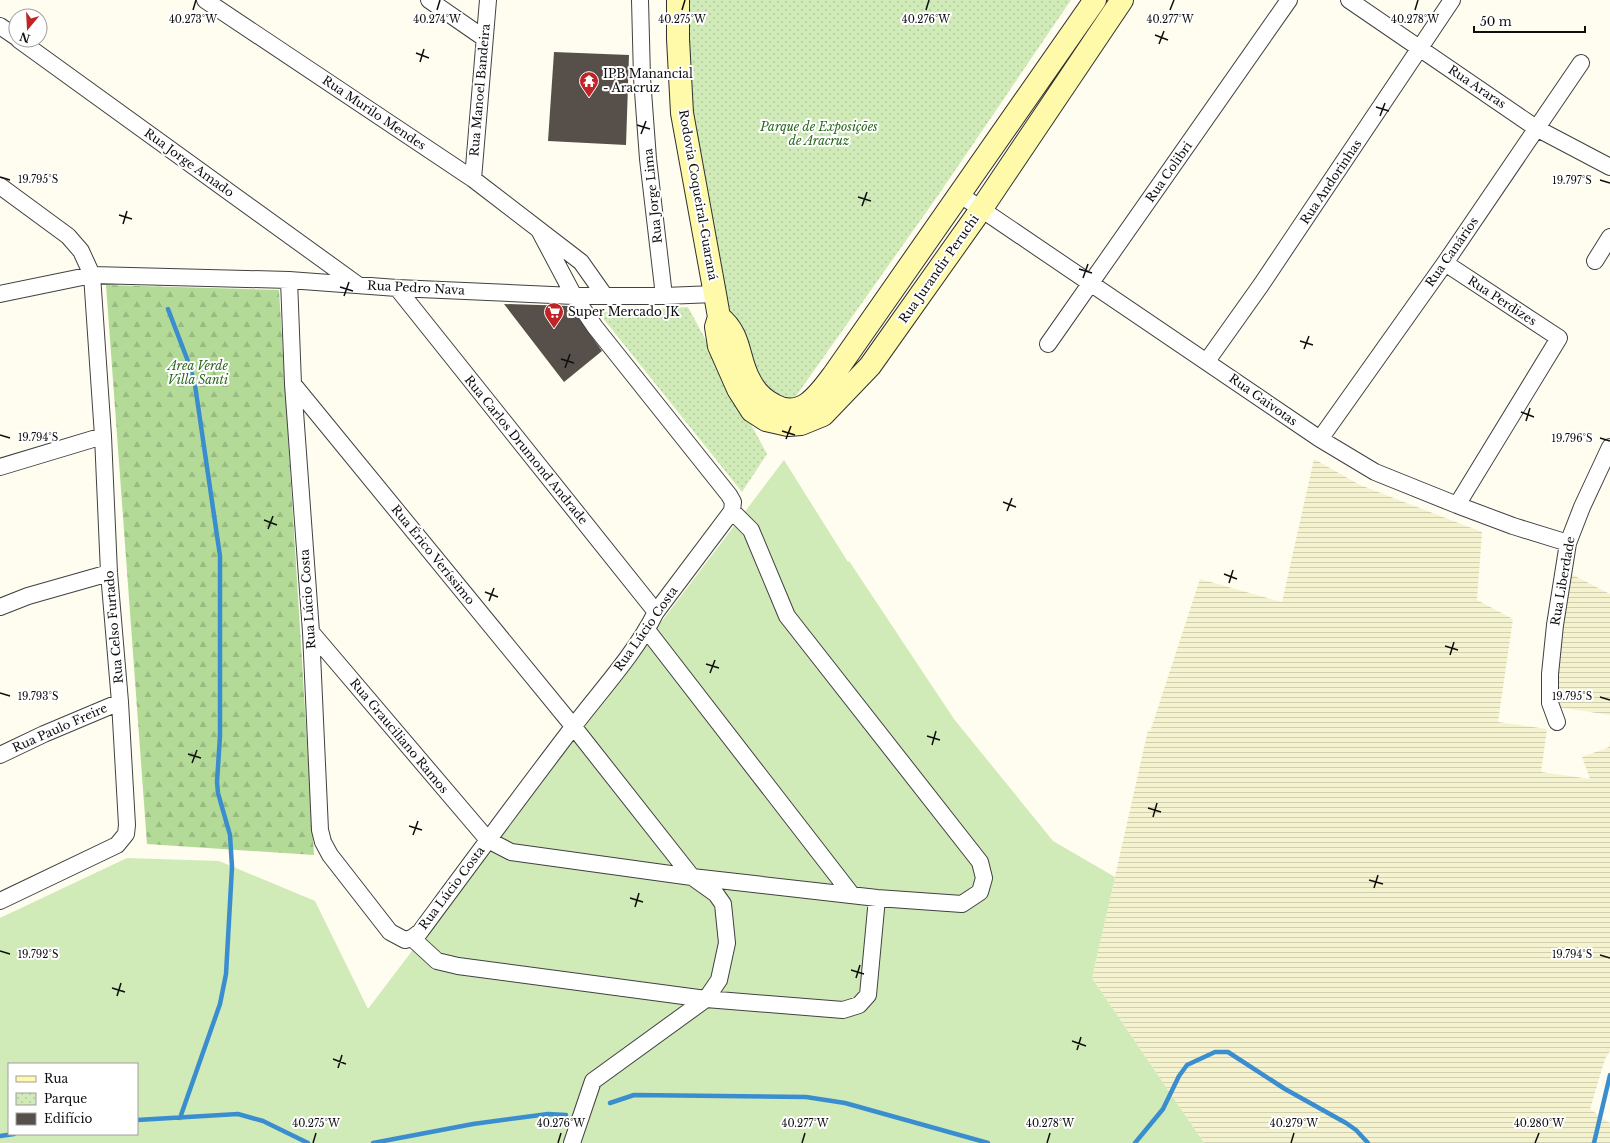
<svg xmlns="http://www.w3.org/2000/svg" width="1610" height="1143" viewBox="0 0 1610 1143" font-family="'Libre Baskerville',serif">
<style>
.farmland{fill:url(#farmland-rules)}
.grass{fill:#d0eab8;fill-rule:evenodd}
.forest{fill:url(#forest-firs)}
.park{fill:url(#park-dots)}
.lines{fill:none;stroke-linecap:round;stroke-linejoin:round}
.stream{stroke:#3a8ecf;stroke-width:4.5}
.building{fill:#57504a}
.street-casing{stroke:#414141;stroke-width:18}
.secondary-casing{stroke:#303030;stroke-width:24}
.street{stroke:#fff;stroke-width:16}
.secondary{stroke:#fff9aa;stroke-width:22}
.ticks{fill:none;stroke:#0e0e0e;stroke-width:1.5}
.labels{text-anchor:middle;stroke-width:4;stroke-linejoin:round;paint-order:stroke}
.poi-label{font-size:12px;fill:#0e0e0e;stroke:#fff;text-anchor:start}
.street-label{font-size:12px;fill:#0e0e0e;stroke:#fff}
.park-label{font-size:12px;font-style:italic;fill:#2a671d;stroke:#fff}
.ticks-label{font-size:10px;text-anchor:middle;fill:#0e0e0e;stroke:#fff;stroke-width:4;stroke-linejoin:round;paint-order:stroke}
</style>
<defs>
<pattern id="farmland-rules" width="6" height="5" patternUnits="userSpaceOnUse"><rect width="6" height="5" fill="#f5f3cf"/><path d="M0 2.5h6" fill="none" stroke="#d1cfb1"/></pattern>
<pattern id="forest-firs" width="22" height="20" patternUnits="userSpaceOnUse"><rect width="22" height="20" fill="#b3db97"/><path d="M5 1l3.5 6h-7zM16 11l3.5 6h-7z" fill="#99bb81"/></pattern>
<pattern id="park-dots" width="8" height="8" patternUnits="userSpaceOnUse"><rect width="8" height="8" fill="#d0eab8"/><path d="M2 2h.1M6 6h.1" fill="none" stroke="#b1c89d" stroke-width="1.8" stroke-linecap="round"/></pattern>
</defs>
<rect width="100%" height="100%" fill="#fffdef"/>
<path class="farmland" d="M1314,459L1360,485L1482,532L1477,600L1513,619L1498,722L1547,729L1541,772L1590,779L1582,757L1609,747L1610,741V1051L1605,1059L1590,1109L1610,1123V1143H1204L1092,978L1148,730L1150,732L1200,579L1282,602Z
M1571,574L1610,594V715L1550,706Z"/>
<path class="grass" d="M784,460L848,562L849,561L954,719L1053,841L1115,877L1092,978L1204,1143H0V918L127,858L219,861L315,901L368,1009ZM9,1064H137V1134H9Z"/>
<path class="forest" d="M106,285L279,290L314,855L147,844Z"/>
<path class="park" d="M682,0H1071L939,194L796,396L786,404L777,406L718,302L679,58Z
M688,307L767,454L742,492L598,312Z"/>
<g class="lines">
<path class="stream" d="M168,309L189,364L195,385L220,556V736L217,782L218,793L230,835L232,867L226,974L220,1004L180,1118
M610,1103L634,1095L806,1097L845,1103L988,1143
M137,1120L238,1114L263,1121L308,1143
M0,1136L14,1134
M373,1143L473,1124L548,1114L566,1115
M1135,1143L1163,1109L1179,1076L1187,1065L1215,1052H1228L1285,1089L1346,1123L1356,1130L1368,1143
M1594,1143L1610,1075"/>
</g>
<path class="building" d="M554,52L629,55L626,145L548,141Z
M504,304L570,306L602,351L564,382Z"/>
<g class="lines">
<g class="street-casing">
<path id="street" d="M205,0L473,179L581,262L605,296
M429,0L484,38
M640,0L642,78L648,159L664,296
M1349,0L1536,128L1610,167
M0,26L16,37
M19,40L358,285
M473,179L488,0
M0,186L68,236L81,251L92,275L103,436L109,573L120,702L127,825L126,834L117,845L0,901
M959,194L1320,439L1375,472L1457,505L1513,526L1568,543
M1595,261L1610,237
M1445,263L1559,338L1457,505
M289,280L293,384L311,632L320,830L323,842L330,855L390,932L405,940L412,938L420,932C471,863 521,795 573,727C601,690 635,654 656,612L732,511L733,502L729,495L595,327L574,296L539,230
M397,288L656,612
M0,294L92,275L289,280L397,288L574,296H664L715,294
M1048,344L1289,0
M1207,361L1261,285L1452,0
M293,384L573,726L692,877L716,894L723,904L727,943L719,980L706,999L593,1081L572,1143
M1320,439L1445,263L1581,63
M0,467L103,436
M0,607L28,596L109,573
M647,630L852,895
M311,632L488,840L511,852L692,877L877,898L962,904L980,892L984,878L980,862L787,616L751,530L732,511
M1557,722L1550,703V674L1555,625L1568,543L1582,507L1610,447
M0,755L44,734L120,702
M412,938L437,961L458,966L706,999L843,1010L859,1005L868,995L877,898"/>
</g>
<g class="secondary-casing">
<path id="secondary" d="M678,0V39L682,113L715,294L719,317L716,327L719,346L738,389L752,411L766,420L788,425L801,424L823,415L870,366L982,208L1122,0
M719,317C742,335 737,358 750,381C755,391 764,400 774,405C801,421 820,393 834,374L1095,0"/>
</g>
<use href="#street" class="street"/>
<use href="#secondary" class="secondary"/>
</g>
<path class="ticks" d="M193,10L196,0M437,10L440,0M682,10L685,0M926,10L929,0M1170,10L1174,0M1415,10L1418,0M1155,35L1168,40M1159,44L1164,31M416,53L429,58M420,62L424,49M1376,107L1389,111M1380,116L1385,103M637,125L650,129M641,134L646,121M0,177L10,180M1600,180L1610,183M858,197L871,201M862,206L867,192M119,215L132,219M123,224L127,211M1079,269L1092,273M1083,278L1088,264M340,287L353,291M344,296L349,282M1300,341L1313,345M1304,349L1309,336M561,359L574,363M565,368L570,354M1521,412L1534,417M1526,421L1530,408M782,431L795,435M0,435L10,438M1600,438L1610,441M786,439L791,426M1003,502L1016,507M1007,511L1012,498M264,520L277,525M268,529L273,516M1224,574L1237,579M1229,583L1233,570M485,592L498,597M489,601L494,588M1445,646L1458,650M1450,655L1454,642M706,664L719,668M710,673L715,660M0,693L10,696M1600,697L1610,700M927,736L940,740M932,745L936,731M188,754L201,758M192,763L197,750M1148,808L1161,812M1153,817L1157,803M409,826L422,830M413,835L418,821M1369,880L1383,884M1374,888L1378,875M630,898L643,902M635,907L639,893M0,951L10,954M1600,955L1610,958M851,970L864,974M856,978L860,965M112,988L125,992M117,996L121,983M1072,1041L1086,1046M1077,1050L1081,1037M333,1059L346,1064M338,1068L342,1055M313,1143L316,1133M558,1143L561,1133M802,1143L805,1133M1047,1143L1050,1133M1291,1143L1294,1133M1535,1143L1539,1133"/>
<defs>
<g id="temple-pin" transform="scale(1)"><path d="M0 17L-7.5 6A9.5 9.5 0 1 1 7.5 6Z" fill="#c02426" stroke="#fff"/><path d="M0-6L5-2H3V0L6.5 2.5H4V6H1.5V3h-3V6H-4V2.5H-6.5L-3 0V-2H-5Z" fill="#fff"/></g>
<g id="supermarket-pin" transform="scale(1)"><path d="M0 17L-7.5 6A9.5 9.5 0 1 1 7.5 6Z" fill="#c02426" stroke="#fff"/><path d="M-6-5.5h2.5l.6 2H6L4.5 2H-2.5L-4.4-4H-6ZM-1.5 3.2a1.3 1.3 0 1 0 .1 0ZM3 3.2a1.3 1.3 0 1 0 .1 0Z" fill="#fff"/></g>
</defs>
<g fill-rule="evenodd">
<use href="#temple-pin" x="589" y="81"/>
<use href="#supermarket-pin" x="554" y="312"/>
</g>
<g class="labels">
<g class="poi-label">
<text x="603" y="78">IPB Manancial<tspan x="603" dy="14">- Aracruz</tspan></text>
<text x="568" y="316">Super Mercado JK</text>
</g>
<g class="street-label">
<text transform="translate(1477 87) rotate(34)" y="4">Rua Araras</text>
<text transform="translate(480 90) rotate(-85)" y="4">Rua Manoel Bandeira</text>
<text transform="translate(374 113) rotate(34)" y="4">Rua Murilo Mendes</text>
<text transform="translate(189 163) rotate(36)" y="4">Rua Jorge Amado</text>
<text transform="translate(1169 172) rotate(-55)" y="4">Rua Colibri</text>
<text transform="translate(1331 182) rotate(-56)" y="4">Rua Andorinhas</text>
<text transform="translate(698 195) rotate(80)" y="4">Rodovia Coqueiral-Guaraná</text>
<text transform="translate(653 196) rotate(-96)" y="4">Rua Jorge Lima</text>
<text transform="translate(1452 252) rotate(-55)" y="4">Rua Canários</text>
<text transform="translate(939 269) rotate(-55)" y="4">Rua Jurandir Peruchi</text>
<text transform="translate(416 288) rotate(3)" y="4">Rua Pedro Nava</text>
<text transform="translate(1502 301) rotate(33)" y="4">Rua Perdizes</text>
<text transform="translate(1263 400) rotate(35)" y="4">Rua Gaivotas</text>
<text transform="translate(526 450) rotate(51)" y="4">Rua Carlos Drumond Andrade</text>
<text transform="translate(433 555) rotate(51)" y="4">Rua Érico Veríssimo</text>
<text transform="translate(1563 581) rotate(-80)" y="4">Rua Liberdade</text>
<text transform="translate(308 599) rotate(-94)" y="4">Rua Lúcio Costa</text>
<text transform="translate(114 627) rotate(-95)" y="4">Rua Celso Furtado</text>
<text transform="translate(646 629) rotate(-55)" y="4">Rua Lúcio Costa</text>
<text transform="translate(60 728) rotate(-24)" y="4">Rua Paulo Freire</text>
<text transform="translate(399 736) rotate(50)" y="4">Rua Grauciliano Ramos</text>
<text transform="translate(452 888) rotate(-53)" y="4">Rua Lúcio Costa</text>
</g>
<g class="park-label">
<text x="819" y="131">Parque de Exposições<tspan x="819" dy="14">de Aracruz</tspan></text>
<text x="198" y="370">Area Verde<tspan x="198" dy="14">Villa Santi</tspan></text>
</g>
</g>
<g class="ticks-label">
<text x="193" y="23">40.273°W</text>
<text x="437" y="23">40.274°W</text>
<text x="682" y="23">40.275°W</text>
<text x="926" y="23">40.276°W</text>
<text x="1170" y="23">40.277°W</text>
<text x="1415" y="23">40.278°W</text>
<text x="38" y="183">19.795°S</text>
<text x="1572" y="184">19.797°S</text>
<text x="38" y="441">19.794°S</text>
<text x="1572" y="442">19.796°S</text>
<text x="38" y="700">19.793°S</text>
<text x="1572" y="700">19.795°S</text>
<text x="38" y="958">19.792°S</text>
<text x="1572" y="958">19.794°S</text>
<text x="316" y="1127">40.275°W</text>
<text x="561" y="1127">40.276°W</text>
<text x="805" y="1127">40.277°W</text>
<text x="1050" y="1127">40.278°W</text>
<text x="1294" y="1127">40.279°W</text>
<text x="1539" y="1127">40.280°W</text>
</g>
<rect x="8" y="1063" width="130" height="72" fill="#ffffff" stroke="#9f9f9f"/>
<rect x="16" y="1076" width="20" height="6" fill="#fff9aa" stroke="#9f9f9f"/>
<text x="44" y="1083" font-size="12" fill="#0e0e0e">Rua</text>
<rect x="16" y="1093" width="20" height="12" fill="url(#park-dots)" stroke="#9f9f9f"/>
<text x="44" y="1103" font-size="12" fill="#0e0e0e">Parque</text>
<rect x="16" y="1113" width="20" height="12" fill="#57504a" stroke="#9f9f9f"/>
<text x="44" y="1123" font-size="12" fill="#0e0e0e">Edifício</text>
<g transform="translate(28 28) rotate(198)"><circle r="19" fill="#ffffff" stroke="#9f9f9f"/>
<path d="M0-3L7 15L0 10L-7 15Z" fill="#c02426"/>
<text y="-6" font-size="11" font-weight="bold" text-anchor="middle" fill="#0e0e0e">N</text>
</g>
<path d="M1474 26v6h111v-6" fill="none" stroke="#0e0e0e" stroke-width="2"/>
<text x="1480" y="26" font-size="12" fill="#0e0e0e" stroke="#ffffff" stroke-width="3" paint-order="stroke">50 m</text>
</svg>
